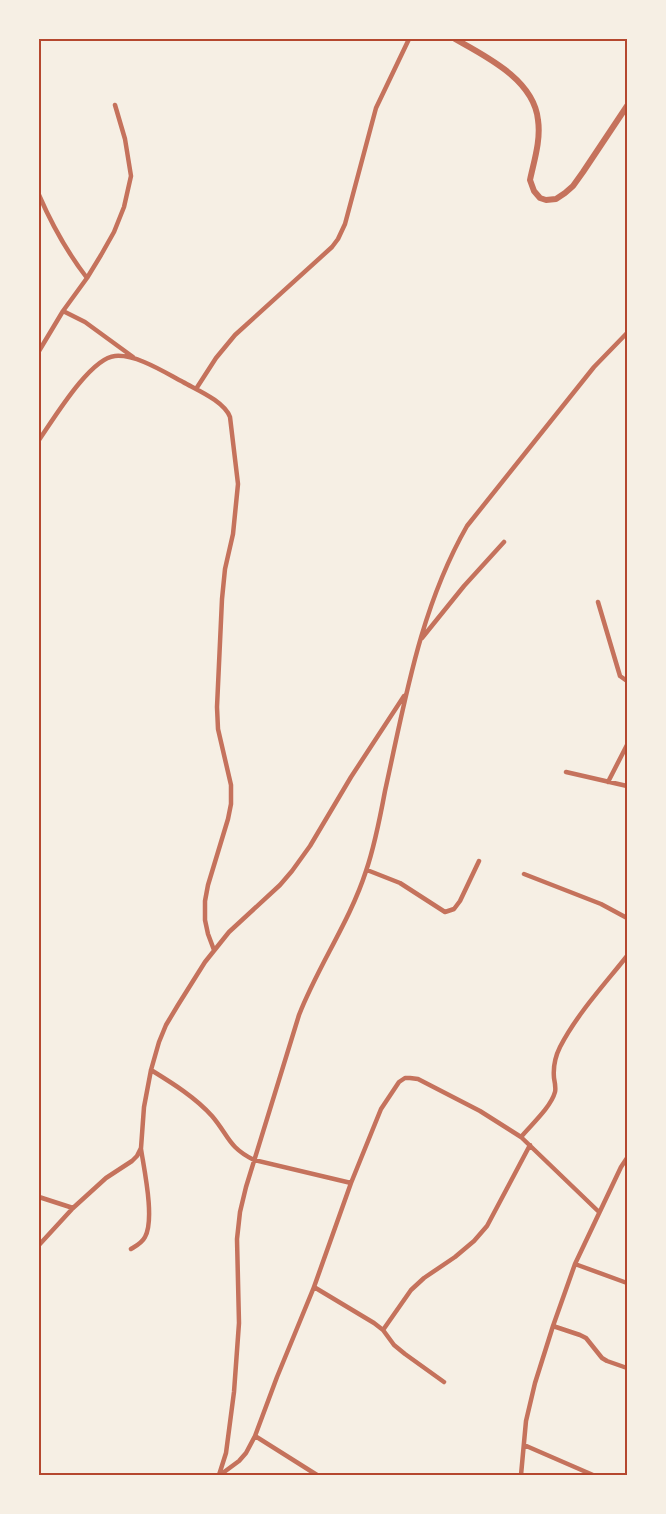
<svg xmlns="http://www.w3.org/2000/svg" width="666" height="1514" viewBox="0 0 666 1514" font-family="Quicksand,sans-serif">
<rect width="100%" height="100%" fill="#f6efe4"/>
<g fill="none" stroke-linecap="round" stroke-linejoin="round">
<!-- minor -->
<path stroke="#c5725c" stroke-width="4.5" d="M39,195C52,225 67,252 87,278
M63,311L85,322L133,357
M39,351L63,311L87,278L101,255L114,232L124,207L131,176L125,139L115,105
M196,389L216,358L235,335L332,247L338,239L345,224L376,108L409,39
M39,440C53,420 90,358 115,356C136,354 164,372 183,382C197,390 224,401 230,417L238,484L233,534L225,569L222,599L217,707L218,729L231,785V804L228,819L208,885L205,901V920L208,934L214,950
M598,602L620,676L627,681
M422,638L464,586L504,542
M566,772L627,786
M608,782L627,745
M367,870L400,883L445,912L454,909L460,901L479,861
M524,874L601,904L627,918
M151,1070C172,1083 195,1097 212,1116C229,1136 228,1147 254,1160L351,1183
M521,1137C531,1125 551,1107 555,1092C556,1088 555,1083 554,1078C553,1067 555,1057 560,1047C577,1014 604,985 627,956
M39,1197L73,1208
M39,1245L73,1208L106,1178L132,1161L137,1156L141,1148L144,1107L151,1070L159,1042L166,1025L178,1005L205,962L229,932L280,885L292,871L310,846L351,777L404,696
M131,1249C136,1246 142,1243 145,1237C155,1219 144,1169 141,1149
M575,1264L627,1283
M314,1287L374,1323L383,1330L394,1345L405,1354L444,1382
M553,1326L580,1335L586,1338L602,1358L607,1361L627,1368
M383,1330L411,1290L424,1278L455,1257L474,1241L487,1226L530,1145
M255,1436L317,1475
M524,1445L593,1475
M219,1475L226,1453L234,1392L239,1323L237,1239L240,1212L246,1187L299,1015C318,966 350,921 366,871C375,845 380,818 385,791C405,701 420,608 467,526L594,367L627,333
M220,1475L239,1461L246,1453L255,1436L277,1377L314,1287L351,1183L381,1109L399,1082L405,1078H410L418,1079L480,1111L521,1137L599,1212
M521,1475L526,1421L535,1383L553,1326L575,1264L621,1167L627,1158"/>
<!-- tertiary -->
<path stroke="#c5725c" stroke-width="6" d="M455,39C487,57 534,80 538,120C541,140 534,161 530,180L534,191L540,198L546,200L556,199L565,193L573,186L583,172L627,106"/>
</g>
<!-- border -->
<rect width="666" height="1514" fill="none" stroke="#f6efe4" stroke-width="81"/>
<rect x="40" y="40" width="586" height="1434" fill="none" stroke="#b5482f" stroke-width="2"/>
</svg>
